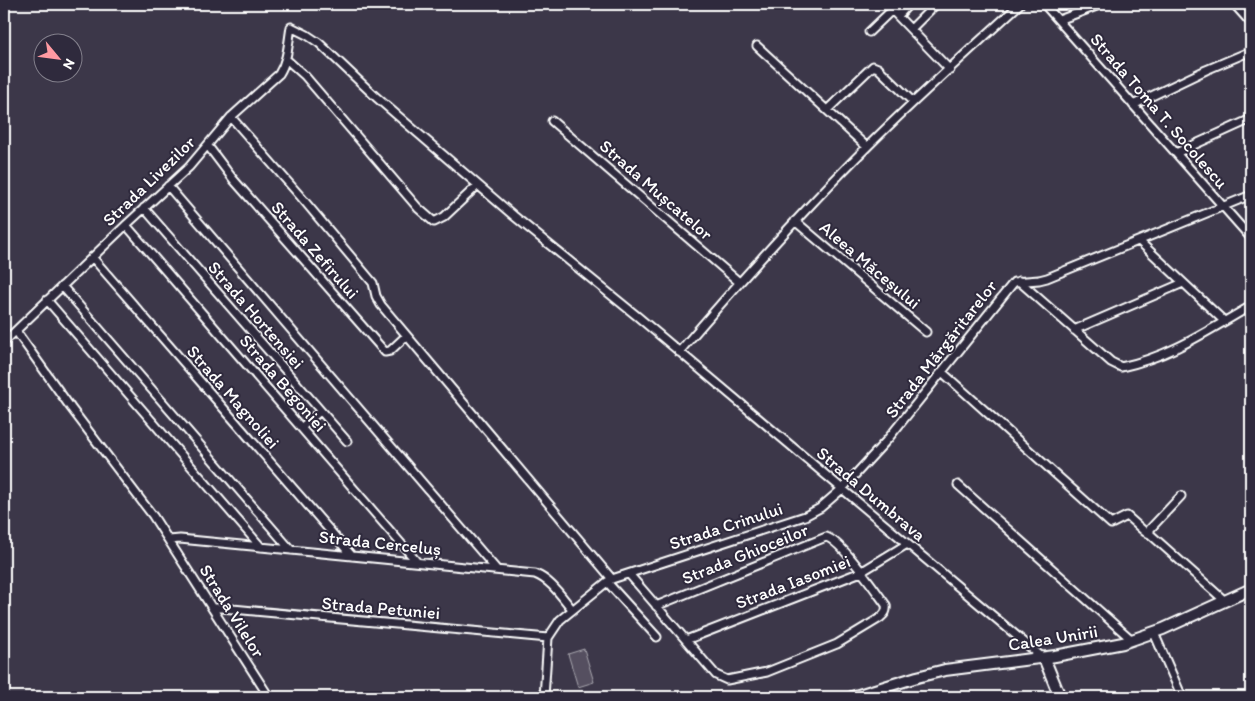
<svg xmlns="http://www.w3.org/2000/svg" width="1255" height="701" viewBox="0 0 1255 701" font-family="Itim,sans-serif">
<rect width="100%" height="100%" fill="#3c3749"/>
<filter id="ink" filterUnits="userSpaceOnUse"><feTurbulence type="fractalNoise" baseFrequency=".02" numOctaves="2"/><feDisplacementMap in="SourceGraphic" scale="10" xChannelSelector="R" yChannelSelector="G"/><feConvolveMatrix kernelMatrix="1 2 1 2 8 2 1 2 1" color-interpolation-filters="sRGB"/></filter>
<g filter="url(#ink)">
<!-- green -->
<path fill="#555060" stroke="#aaa8b0" d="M584,649L594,682L578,687L568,654Z"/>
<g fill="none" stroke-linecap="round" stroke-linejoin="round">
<!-- street casing -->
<g stroke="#fff" stroke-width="11">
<path id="street" d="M886,4L950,70
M1044,4L1251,238
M1234,4L1251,23
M898,16L909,4
M1059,20L1102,4
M911,29L936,4
M869,32L892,10
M757,46L867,147
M286,59L305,76L418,208L434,222L444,217L478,185
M1133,105L1206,70L1251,51
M827,110L873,66L878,68L913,102
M231,117L301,197L368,277L373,283L376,296L381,305L612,579
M552,121L739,282
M208,146L233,179L385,352L390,351L406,336
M1176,153L1251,119
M168,186L497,570
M144,208L347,441
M795,221L926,332
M126,225L417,562
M1139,241L1224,321
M92,257L352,556
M1019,281L1111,362L1121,367C1172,356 1207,331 1251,306
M62,286L291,550
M47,300L261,547
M1074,330L1183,283
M16,331L71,408L153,516L269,697
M4,342L126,225L189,167L231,117L279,74C288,60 288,44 291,27L307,35L319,43L376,97L514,216L637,316L1043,658
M679,352C740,281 802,211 868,146C917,97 969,51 1020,4
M942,372L1111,524L1127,516L1145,532L1150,534
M302,427L320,411
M958,485L1132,640
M1181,496L1150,529V534L1225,601
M169,540L180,539L535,574C551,580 561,596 572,609
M629,574L716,675L727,680L767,672L837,644L880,618C885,614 887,611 886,605C875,590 842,541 826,537L656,606
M607,582L657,637
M212,608H222L548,638
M1154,633L1182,697
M686,640L861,572L907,544
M544,697L548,638L560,620L607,582L612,579L805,516L820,508L842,489L887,440L1014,282L1039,280L1047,278L1251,195"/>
</g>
<!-- secondary casing -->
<g stroke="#fff" stroke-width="14">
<path id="secondary" d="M1044,658L1060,697
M852,697L917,677L945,670L1055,656L1123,643L1163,629L1251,589"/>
</g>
<!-- street -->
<use href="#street" stroke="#2f2a3d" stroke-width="7"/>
<!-- secondary -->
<use href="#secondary" stroke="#2f2a3d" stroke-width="10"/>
</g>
</g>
<g text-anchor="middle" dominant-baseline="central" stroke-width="4" stroke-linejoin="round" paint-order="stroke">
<!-- street labels -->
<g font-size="18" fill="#fff" stroke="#2f2a3d">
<text transform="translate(1159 111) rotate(49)">Strada Toma T. Socolescu</text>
<text transform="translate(149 181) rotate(-44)">Strada Livezilor</text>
<text transform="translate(656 190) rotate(41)">Strada Mușcatelor</text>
<text transform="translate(315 250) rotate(49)">Strada Zefirului</text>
<text transform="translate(870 265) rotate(40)">Aleea Măceșului</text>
<text transform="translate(256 315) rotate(49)">Strada Hortensiei</text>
<text transform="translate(941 349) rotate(-52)">Strada Mărgăritarelor</text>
<text transform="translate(283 383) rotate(49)">Strada Begoniei</text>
<text transform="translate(233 397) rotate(49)">Strada Magnoliei</text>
<text transform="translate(871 494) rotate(40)">Strada Dumbrava</text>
<text transform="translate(726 526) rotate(-18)">Strada Crinului</text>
<text transform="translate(380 543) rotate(6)">Strada Cerceluș</text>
<text transform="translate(745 554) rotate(-22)">Strada Ghioceilor</text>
<text transform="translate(793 582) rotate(-21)">Strada Iasomiei</text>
<text transform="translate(381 608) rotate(5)">Strada Petuniei</text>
<text transform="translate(232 611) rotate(58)">Strada Vilelor</text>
<text transform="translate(1053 638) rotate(-9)">Calea Unirii</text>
</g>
</g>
<!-- margin -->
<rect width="1255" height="701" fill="none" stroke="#2f2a3d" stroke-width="20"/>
<rect x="10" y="10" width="1235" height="681" fill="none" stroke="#fff" stroke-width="2" filter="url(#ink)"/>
<!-- north arrow -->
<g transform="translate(58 58) rotate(119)"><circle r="24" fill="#2f2a3d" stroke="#827f8b"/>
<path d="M0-4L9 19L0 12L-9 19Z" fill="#ff9aa2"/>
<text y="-8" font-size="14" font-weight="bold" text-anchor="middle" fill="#ffffff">N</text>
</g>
</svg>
